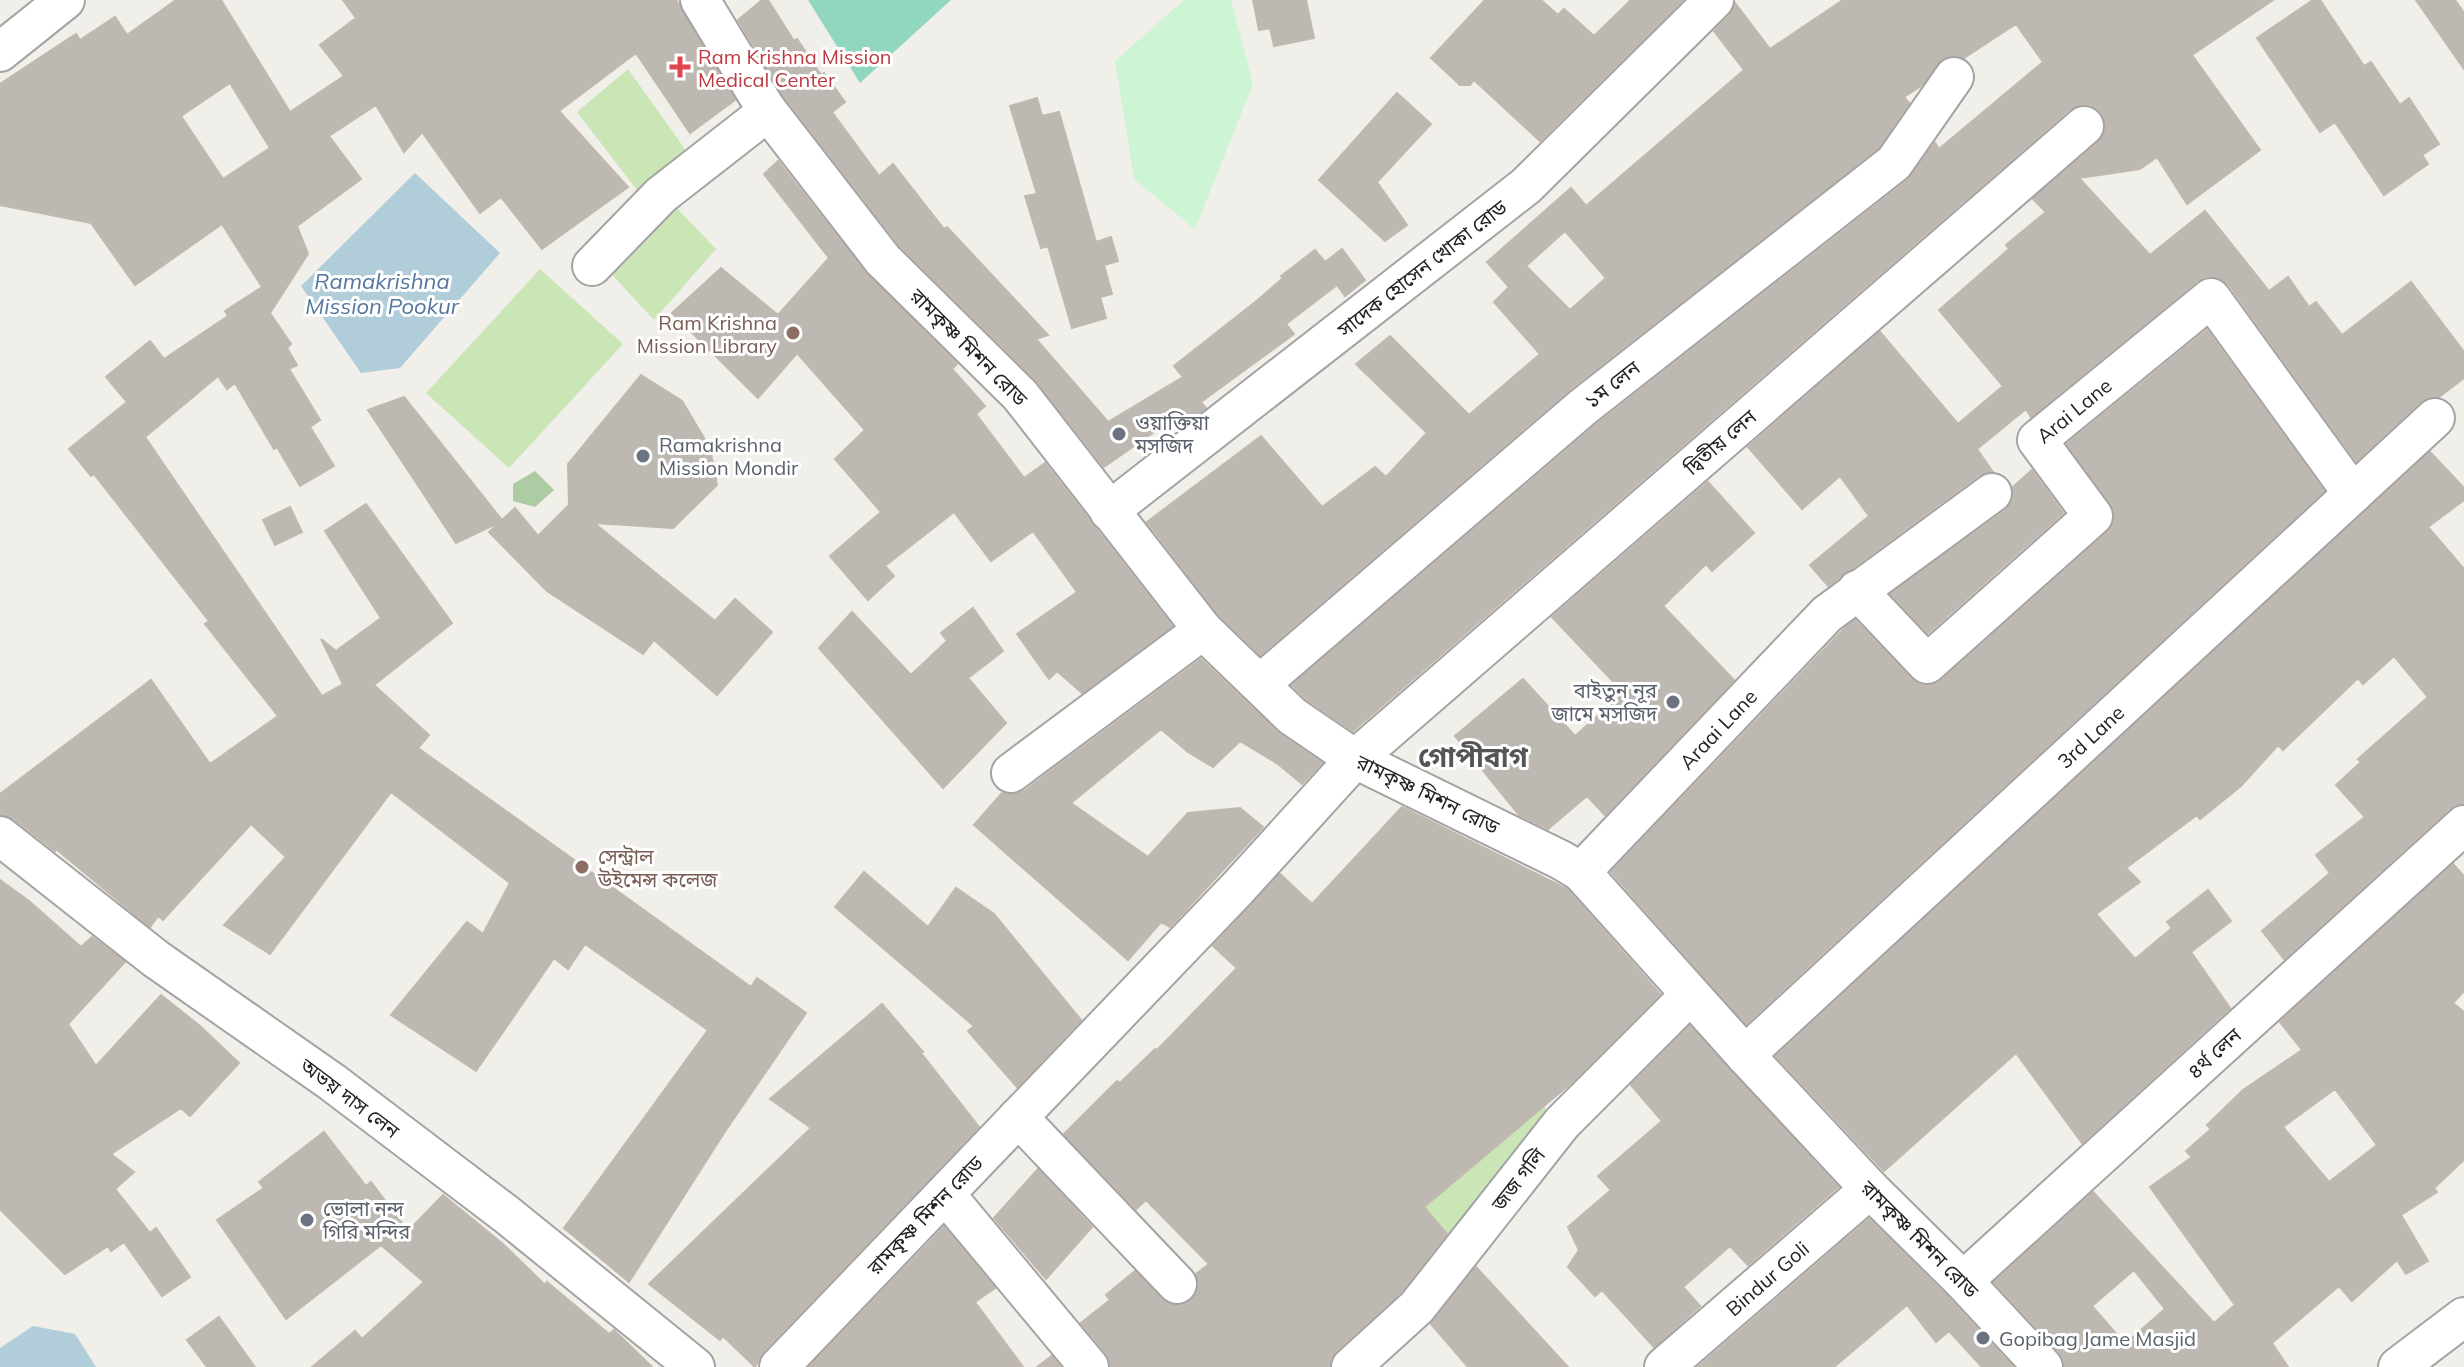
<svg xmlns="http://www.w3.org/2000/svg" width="2464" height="1367" viewBox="0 0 2464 1367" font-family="Mulish,'Noto Sans Bengali',sans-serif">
<rect width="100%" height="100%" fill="#f1efea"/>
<!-- grass -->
<path fill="#cae5b6" d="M628,69L690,156L640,194L577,112Z
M671,202L716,249L654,320L603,265Z
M540,269L623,344L509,468L426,393Z
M1543,1106L1562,1123L1461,1251L1424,1207Z"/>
<!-- forest -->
<path fill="#adcca3" d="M535,471L554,490L535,507L513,501V484Z"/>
<!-- park -->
<path fill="#cdf5d3" d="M1184,0H1231L1253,84L1195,229L1134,179L1115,61Z"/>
<!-- pitch -->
<path fill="#91d7c0" d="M808,0H951L860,83Z"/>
<!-- water -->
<path fill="#b0cdd9" d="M415,173L500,253L400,368L361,373L301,286Z
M33,1326L75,1334L96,1367H0V1348Z"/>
<!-- building -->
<path fill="#beb8b3" stroke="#c1b8ae" stroke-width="2" fill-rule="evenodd" d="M176,0H221L290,112L344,76L320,45L356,18L343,0H676L735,100L690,133L636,53L559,111L628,187L542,249L501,197L480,213L422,132L404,152L376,105L329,136L361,179L297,226L308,254L270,313L291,344L287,348L297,365L289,369L320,420L310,427L334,466L300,486L277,447L274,449L235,383L227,389L218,376L145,437L322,696L343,684L321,639L336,651L381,618L325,531L366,504L452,623L374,685L429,735L418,748L751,987L757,978L806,1013L724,1133L629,1282L564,1228L708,1030L585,944L568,969L554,958L476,1071L391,1015L467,922L483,934L510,883L391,792L270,954L224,925L286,857L251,824L163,920L158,916L150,927L56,849L55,851L14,819L0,814V794L151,680L210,764L278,716L205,624L209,621L94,474L91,476L69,449L127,402L106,377L150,341L164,359L228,316L225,311L262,287L222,224L135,285L91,223L0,205V84L76,34L80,40L115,17L127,35ZM230,83L270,148L223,179L181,116Z
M762,0H768L794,41L797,39L821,75L824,73L845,102L832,112L879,176L893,164L944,229L947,227L1048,335L1036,339L1108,422L1183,377L1174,366L1259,299L1283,278L1281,276L1315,250L1325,262L1342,249L1365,280L1345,296L1337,285L1286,324L1294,334L1201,402L1206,408L1186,423L1180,414L1104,467L1035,379L899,245L784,97L738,20Z
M1253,0H1306L1314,38L1274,46L1270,28L1259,30Z
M1485,0H1541L1558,15L1564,9L1594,36L1631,0H1683L1540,141L1474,80L1470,85H1460L1431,58Z
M1843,0H2273L2192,55L2260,150L2187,204L2157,157L2140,169L2079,178L2150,255L2205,211L2269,291L2288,277L2309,307L2316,302L2342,335L2411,282L2464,352V378L2439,397H2429L2420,402L2356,461L2229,285L2219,278L2207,276L2197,281L2031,417L2026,409L1977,449L1993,472L1979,475L1828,586L1810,565L1869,516L1840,476L1802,509L1748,447L1880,332L1958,424L2003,386L1939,310L2009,249L2006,245L2046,212L2033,199L2099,142L2105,132V121L2101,112L2090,105H2079L2070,109L1353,731L1306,699L1292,685L1597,424L1908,180L1935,143L1939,149L2043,62L2016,24L1964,58L1955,55L1944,58L1921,86L1904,97L1909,103L1878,148L1569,390L1260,655L1219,615L1147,522L1261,436L1322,507L1375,467L1386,477L1427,433L1356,364L1390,336L1469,415L1540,354L1494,302L1509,287L1487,262L1571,188L1586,206L1744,70L1714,31L1730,15L1735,3L1770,49ZM1565,231L1606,278L1570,310L1526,266Z
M2313,0H2320L2364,66L2371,62L2400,105L2409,98L2439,144L2422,155L2428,164L2384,195L2335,122L2320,132L2257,38Z
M2416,0H2455L2464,13V69Z
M1397,93L1431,124L1377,182L1407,225L1385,241L1319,180Z
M1037,98L1042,116L1059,112L1096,242L1111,237L1118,261L1104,265L1112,294L1100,297L1106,318L1072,328L1048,246L1041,248L1025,196L1037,194L1010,106Z
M778,161L866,273L957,364L952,369L985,406L976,414L1024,478L1045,463L1172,626L1082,693L1057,671L1049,679L1017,634L1077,592L1033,531L991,561L954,512L885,566L894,576L868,600L830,556L881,512L835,459L865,430L797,353L758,398L672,313L721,268L778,315L829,258L764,174Z
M2207,330L2324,491L1746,1024L1611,872L1842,631L1855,620L1911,679L1921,685H1932L1942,680L2108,532L2114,523L2115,514L2111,504L2067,444Z
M641,375L682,401L710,448L717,485L673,528L594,523L715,621L735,599L772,632L717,695L654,640L643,654L547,591L489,532L500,522L456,543L368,410L404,397L502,520L515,508L538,536L569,505L568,464Z
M2430,452L2464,488V500L2428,527L2464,569V804L2449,809L2284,959L2262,931L2330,873L2316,855L2365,817L2336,785L2361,762L2358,759L2428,697L2394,656L2363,684L2358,678L2283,750L2278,745L2241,786L2200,819L2197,815L2126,868L2140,882L2096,914L2135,959L2172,928L2167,922L2208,890L2231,921L2191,952L2230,1008L2082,1143L2016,1053L1884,1171L1776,1056Z
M2032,470L2063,513L1928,633L1891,594L2005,511L2012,501L2013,487Z
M1708,482L1754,533L1712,571L1706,564L1663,606L1734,680L1605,815L1587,796L1548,829L1519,815L1455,736L1523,679L1575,736L1624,693L1552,617Z
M290,507L302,532L275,545L263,520Z
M973,608L1003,651L968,678L1006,723L943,788L819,648L852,612L911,675L947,641L941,633Z
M1201,659L1277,732L1322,763L1302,784L1278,764L1240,741L1213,767L1188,752L1161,729L1071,803L1148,857L1188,813L1240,808L1263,827L1170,927L1161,922L1128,960L974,825L1002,793L1013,795L1024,791Z
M1402,807L1567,889L1660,994L1570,1084L1424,1207L1447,1234L1401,1292L1336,1351L1330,1360V1367H1110L1106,1353L1081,1323L1110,1300L1106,1295L1135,1271L1162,1300L1172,1305H1183L1193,1299L1198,1289L1196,1274L1209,1264L1146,1200L1136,1209L1064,1134L1117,1081L1120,1083L1155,1049L1157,1050L1237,968L1213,946L1280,874L1312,904Z
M2453,864L2464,876V991L2453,1003L2464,1012V1160L2434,1188L2437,1192L2401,1215L2428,1261L2406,1274L2397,1260L2352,1301L2339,1286L2272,1343L2288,1367H2064L2059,1352L1994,1282L2093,1192L2214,1323L2235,1305L2150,1187L2192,1157L2186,1151L2211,1129L2207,1125L2243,1090L2302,1050L2280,1022ZM2335,1089L2377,1145L2329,1182L2283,1127ZM2134,1270L2165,1309L2125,1344L2092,1306Z
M864,872L928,927L956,888L994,914L1081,1020L1017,1087L968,1031L974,1026L835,907Z
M0,880L29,901L81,947L92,937L125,962L68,1024L96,1066L161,995L200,1026L239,1063L190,1116L181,1108L111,1154L134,1172L115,1189L150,1233L156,1228L190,1277L162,1296L124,1242L111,1251L108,1246L65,1274L0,1209Z
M882,1004L923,1052L921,1053L979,1127L763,1352L755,1367L723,1336L720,1340L649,1284L811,1128L770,1099Z
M1690,1026L1838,1187L1748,1265L1730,1246L1683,1287L1700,1306L1654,1347L1602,1290L1595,1296L1568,1267L1579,1250L1568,1227L1611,1190L1598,1176L1662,1121L1631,1085Z
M324,1132L366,1186L371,1182L408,1231L443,1195L503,1244L545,1285L547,1282L609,1334L614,1330L652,1367H312L355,1331L362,1339L424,1282L381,1245L286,1319L217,1220L264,1188L259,1182Z
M1038,1169L1092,1227L1046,1279L994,1218Z
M1869,1219L1947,1296L2013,1367H1982L1949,1331L1936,1342L1907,1305L1834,1367H1698Z
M944,1227L995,1288L975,1302L1023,1367H809Z
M1476,1267L1568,1367H1468L1431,1324Z
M219,1317L255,1367H207L187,1340Z
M1052,1356L1060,1367H1037Z"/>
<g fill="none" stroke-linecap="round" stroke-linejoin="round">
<!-- minor casing -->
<g stroke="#a3a3a3" stroke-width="42">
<g id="minor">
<path d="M700,0L766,109L883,260L1020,395L1203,630L1292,716L1355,759L1561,860L1581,872L1745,1055L1870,1189L1963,1281L2043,1367"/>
<path d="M0,52L65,0"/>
<path d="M592,266L661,195L757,120L766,109"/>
<path d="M1109,511L1526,186L1714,0"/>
<path id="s1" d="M1857,590L1927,664L2093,516L2037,440L2211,298L2353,494"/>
<path d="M1260,684L1583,407L1894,163L1954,77"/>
<path d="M1011,773L1203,630"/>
<path d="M0,836L156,959L332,1082L506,1214L695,1367"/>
<path id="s2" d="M1581,872L1827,614L1992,493"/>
<path id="s3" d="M1745,1055L2435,418"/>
<path d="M1018,1117L1177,1284"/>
<path d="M945,1194L1089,1367"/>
<path d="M1963,1281L2464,825"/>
<path d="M779,1367L1237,889L1355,759L2084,126"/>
<path d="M1351,1367L1417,1307L1562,1123L1690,995"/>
<path id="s4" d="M1664,1367L1870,1189"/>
<path d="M2398,1367L2464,1317"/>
</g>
</g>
<!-- minor -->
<use href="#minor" stroke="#fff" stroke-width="38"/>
</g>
<!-- markers -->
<path fill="#e0444e" stroke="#fff" stroke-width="3" d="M676 55h8v8h8v8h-8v8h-8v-8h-8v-8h8z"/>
<g fill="#8d6e63" stroke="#fff" stroke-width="3">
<circle cx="793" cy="333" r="8"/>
<circle cx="582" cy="867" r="8"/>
</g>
<g fill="#6b7280" stroke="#fff" stroke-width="3">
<circle cx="1119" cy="434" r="8"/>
<circle cx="643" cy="456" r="8"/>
<circle cx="1673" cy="702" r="8"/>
<circle cx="307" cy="1220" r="8"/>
<circle cx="1983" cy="1338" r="8"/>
</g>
<g text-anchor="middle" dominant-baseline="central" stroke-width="6" stroke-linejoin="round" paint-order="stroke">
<!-- health labels -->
<g font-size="20" fill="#be3a42" stroke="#fff" text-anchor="start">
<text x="698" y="56">Ram Krishna Mission<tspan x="698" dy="23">Medical Center</tspan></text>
</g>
<!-- street labels -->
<g font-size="20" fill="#222" stroke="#fff">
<text transform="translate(1422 268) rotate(-38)">সাদেক হোসেন খোকা রোড</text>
<text transform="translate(969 347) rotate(45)">রামকৃষ্ণ মিশন রোড</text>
<text transform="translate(1612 384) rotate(-38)">১ম লেন</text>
<text stroke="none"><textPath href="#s1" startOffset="466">Arai Lane</textPath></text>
<text transform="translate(1720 442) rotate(-41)">দ্বিতীয় লেন</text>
<text stroke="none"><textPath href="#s2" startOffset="198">Araai Lane</textPath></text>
<text stroke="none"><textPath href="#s3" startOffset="470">3rd Lane</textPath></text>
<text transform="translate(1428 794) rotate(26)">রামকৃষ্ণ মিশন রোড</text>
<text transform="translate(2214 1053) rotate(-42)">৪র্থ লেন</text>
<text transform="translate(350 1098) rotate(37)">অভয় দাস লেন</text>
<text transform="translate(1518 1179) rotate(-52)">জজ গলি</text>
<text transform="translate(925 1215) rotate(-46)">রামকৃষ্ণ মিশন রোড</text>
<text transform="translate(1920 1239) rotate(45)">রামকৃষ্ণ মিশন রোড</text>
<text stroke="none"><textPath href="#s4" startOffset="136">Bindur Goli</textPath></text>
</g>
<!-- education labels -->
<g font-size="20" fill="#785e54" stroke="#fff" text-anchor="end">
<text x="777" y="322">Ram Krishna<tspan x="777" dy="23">Mission Library</tspan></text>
<text x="598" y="856" text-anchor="start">সেন্ট্রাল<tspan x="598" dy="23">উইমেন্স কলেজ</tspan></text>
</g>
<!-- worship labels -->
<g font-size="20" fill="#5b616d" stroke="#fff" text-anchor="start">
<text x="1135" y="422">ওয়াক্তিয়া<tspan x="1135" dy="23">মসজিদ</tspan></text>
<text x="659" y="444">Ramakrishna<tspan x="659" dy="23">Mission Mondir</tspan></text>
<text x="1657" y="690" text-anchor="end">বাইতুন নূর<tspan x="1657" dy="23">জামে মসজিদ</tspan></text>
<text x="323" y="1208">ভোলা নন্দ<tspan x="323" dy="23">গিরি মন্দির</tspan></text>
<text x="1999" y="1338">Gopibag Jame Masjid</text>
</g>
<!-- water labels -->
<g font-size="22" font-style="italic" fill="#5476a0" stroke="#fff">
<text x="382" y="281">Ramakrishna<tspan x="382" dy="25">Mission Pookur</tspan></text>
</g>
<!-- district labels -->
<g font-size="28" font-weight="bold" fill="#555" stroke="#fff">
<text x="1473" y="756">গোপীবাগ</text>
</g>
</g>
</svg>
